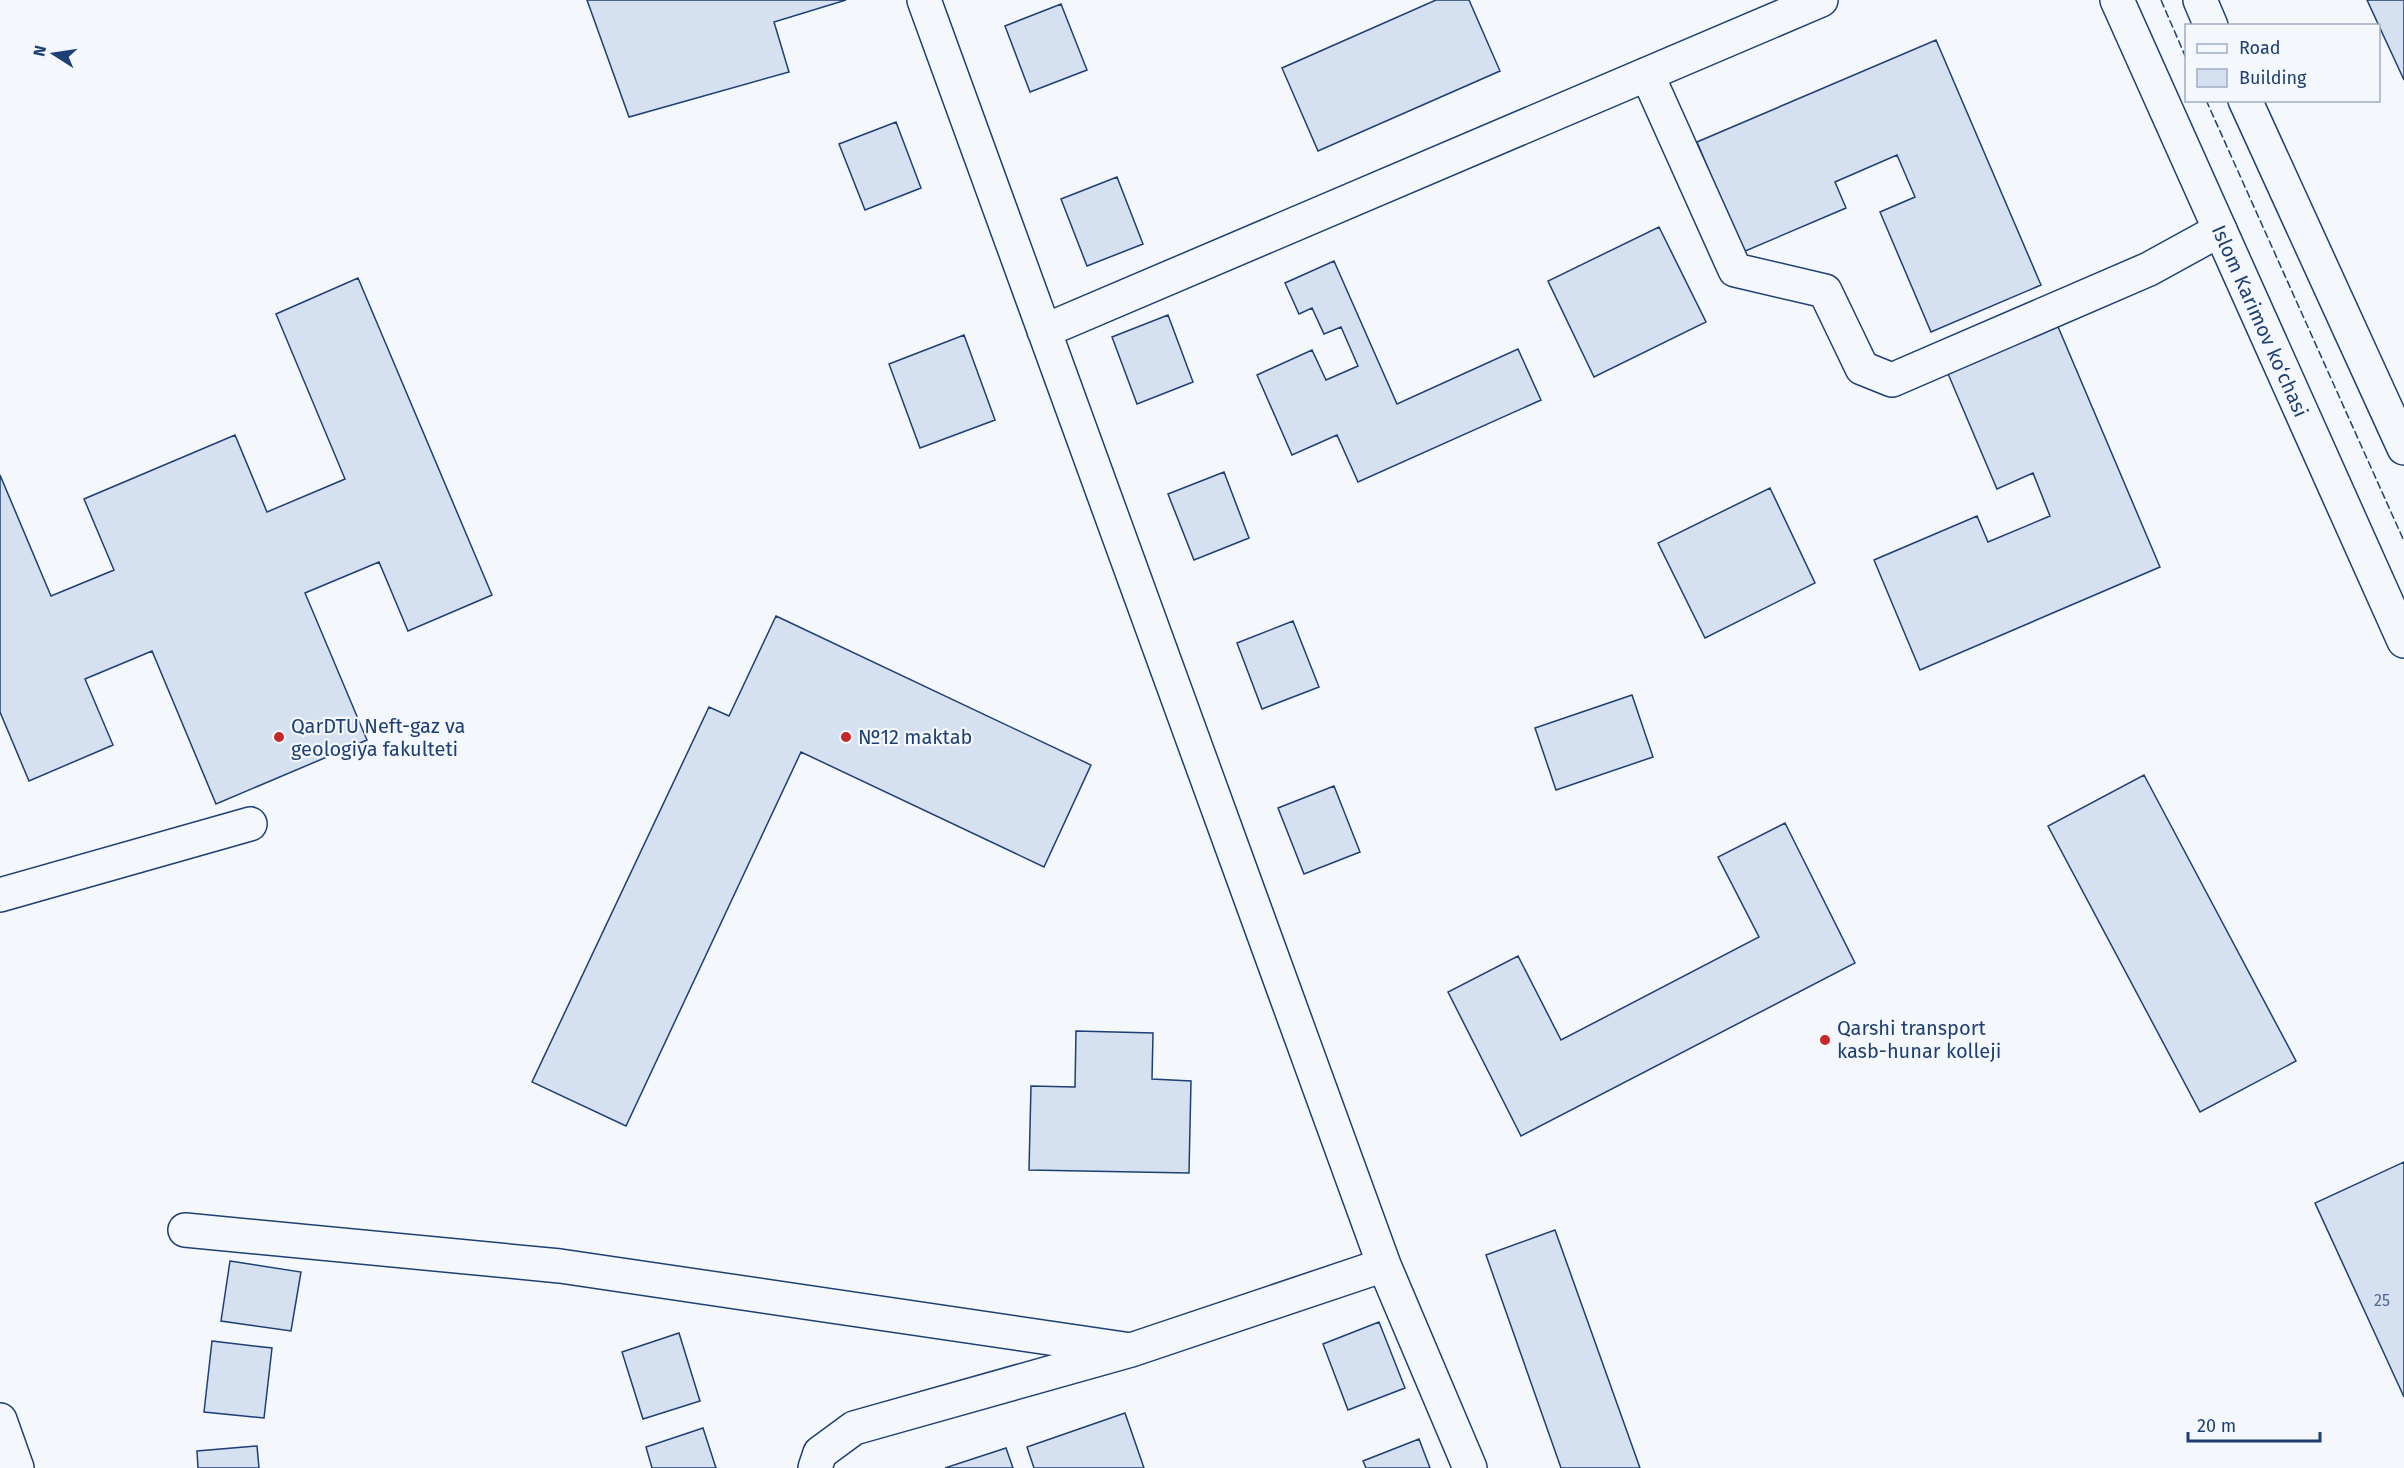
<svg xmlns="http://www.w3.org/2000/svg" width="2404" height="1468" viewBox="0 0 2404 1468" font-family="'Fira Sans',sans-serif">
<rect width="100%" height="100%" fill="#f4f7fb"/>
<!-- building -->
<path fill="#d5e0f0" stroke="#1d3f73" stroke-width="1.5" d="M587,0H846L774,22L789,72L629,117Z
M1436,0H1469L1500,71L1318,151L1282,68Z
M2367,0H2404V80Z
M1061,4L1087,70L1030,92L1005,26Z
M1936,40L2041,285L1931,332L1880,212L1915,197L1897,155L1835,182L1846,208L1743,252L1697,142Z
M896,122L921,188L865,210L839,144Z
M1117,177L1143,244L1087,266L1061,199Z
M1659,227L1706,322L1594,377L1548,281Z
M1334,261L1397,404L1518,349L1541,400L1358,482L1337,435L1292,455L1257,375L1312,350L1326,380L1358,366L1341,327L1324,334L1312,308L1299,314L1285,283Z
M358,278L492,595L408,631L379,562L305,593L367,740L216,804L152,651L85,679L113,745L29,781L0,712V475L51,596L114,570L84,499L235,435L267,512L345,479L276,314Z
M1168,315L1193,382L1137,404L1112,337Z
M2056,322L2160,567L1920,670L1874,560L1977,516L1988,542L2050,516L2033,473L1997,489L1946,369Z
M964,335L995,420L920,448L889,364Z
M1224,472L1249,538L1194,560L1168,494Z
M1770,488L1815,583L1705,638L1658,543Z
M776,616L1091,765L1044,867L801,752L626,1126L532,1082L709,707L729,716Z
M1293,621L1319,687L1262,709L1237,643Z
M1632,695L1653,757L1556,790L1535,728Z
M2144,775L2296,1061L2200,1112L2048,826Z
M1334,786L1360,852L1304,874L1278,808Z
M1785,823L1855,963L1521,1136L1448,992L1518,956L1561,1040L1759,937L1718,857Z
M1076,1031L1153,1033L1152,1079L1191,1081L1189,1173L1029,1170L1031,1086L1075,1087Z
M2404,1162V1397L2315,1203Z
M1555,1230L1640,1468H1561L1486,1255Z
M230,1261L301,1272L291,1331L221,1321Z
M1379,1322L1405,1388L1348,1410L1323,1344Z
M679,1333L700,1401L643,1419L622,1352Z
M212,1341L272,1348L264,1418L204,1412Z
M1125,1413L1144,1468H1034L1027,1447Z
M703,1428L716,1468H652L646,1447Z
M1419,1439L1430,1468H1366L1363,1461Z
M257,1446L259,1468H198L197,1451Z
M1006,1448L1013,1468H945Z"/>
<g fill="none" stroke-linecap="round" stroke-linejoin="round">
<!-- minor casing -->
<g stroke="#1d3f73" stroke-width="36">
<path id="minor" d="M924,0L1384,1265L1470,1468
M1647,74L1735,270L1825,291L1862,368L1892,380L2149,269L2220,230
M1044,331L1821,0
M0,895L250,824
M185,1230L560,1266L1131,1350
M0,1420L17,1468
M815,1468L820,1453L854,1428L1131,1350L1384,1265"/>
</g>
<!-- major casing -->
<g stroke="#1d3f73" stroke-width="36">
<path id="major" d="M2117,0L2404,641
M2200,0L2211,26
M2245,100L2404,448"/>
</g>
<!-- minor -->
<use href="#minor" stroke="#f4f7fb" stroke-width="33"/>
<!-- major -->
<use href="#major" stroke="#f4f7fb" stroke-width="33"/>
<!-- fence -->
<path stroke="#1d3f73" stroke-width="1.5" stroke-dasharray="8 3" stroke-linecap="butt" d="M2161,0L2186,58
M2206,100L2404,541"/>
</g>
<!-- markers -->
<g fill="#c62828" stroke="#f4f7fb" stroke-width="2">
<circle cx="279" cy="737" r="6"/>
<circle cx="846" cy="737" r="6"/>
<circle cx="1825" cy="1040" r="6"/>
</g>
<g text-anchor="middle" dominant-baseline="central" stroke-width="4.5" stroke-linejoin="round" paint-order="stroke">
<!-- number labels -->
<g font-size="16" fill="#4b6792">
<text x="2382" y="1300">25</text>
</g>
<!-- street labels -->
<g font-size="20" fill="#1d3f73" stroke="#f4f7fb">
<text transform="translate(2260 321) rotate(66)">Islom Karimov ko‘chasi</text>
</g>
<!-- poi labels -->
<g font-size="20" fill="#1d3f73" stroke="#f4f7fb" text-anchor="start">
<text x="291" y="726">QarDTU Neft-gaz va<tspan x="291" dy="23">geologiya fakulteti</tspan></text>
<text x="858" y="737">№12 maktab</text>
<text x="1837" y="1028">Qarshi transport<tspan x="1837" dy="23">kasb-hunar kolleji</tspan></text>
</g>
</g>
<!-- legend -->
<rect x="2185" y="24" width="195" height="78" fill="#f4f7fb" stroke="#9eadc5" stroke-width="1.5"/>
<rect x="2197" y="44" width="30" height="9" fill="#f4f7fb" stroke="#9eadc5" stroke-width="1.5"/>
<text x="2239" y="54" font-size="18" fill="#1d3f73">Road</text>
<rect x="2197" y="69" width="30" height="18" fill="#d5e0f0" stroke="#9eadc5" stroke-width="1.5"/>
<text x="2239" y="84" font-size="18" fill="#1d3f73">Building</text>
<!-- north arrow -->
<g transform="translate(54 54) rotate(282)" stroke="#f4f7fb" stroke-width="4.5" paint-order="stroke">
<path d="M0-4.5L10 22L0 15L-10 22Z" fill="#1d3f73"/>
<text y="-9" font-size="16" font-weight="bold" text-anchor="middle" fill="#1d3f73">N</text>
</g>
<!-- scale -->
<path d="M2188 1432v9h132v-9" fill="none" stroke="#1d3f73" stroke-width="3"/>
<text x="2197" y="1432" font-size="18" fill="#1d3f73" stroke="#f4f7fb" stroke-width="4.5" paint-order="stroke">20 m</text>
</svg>
